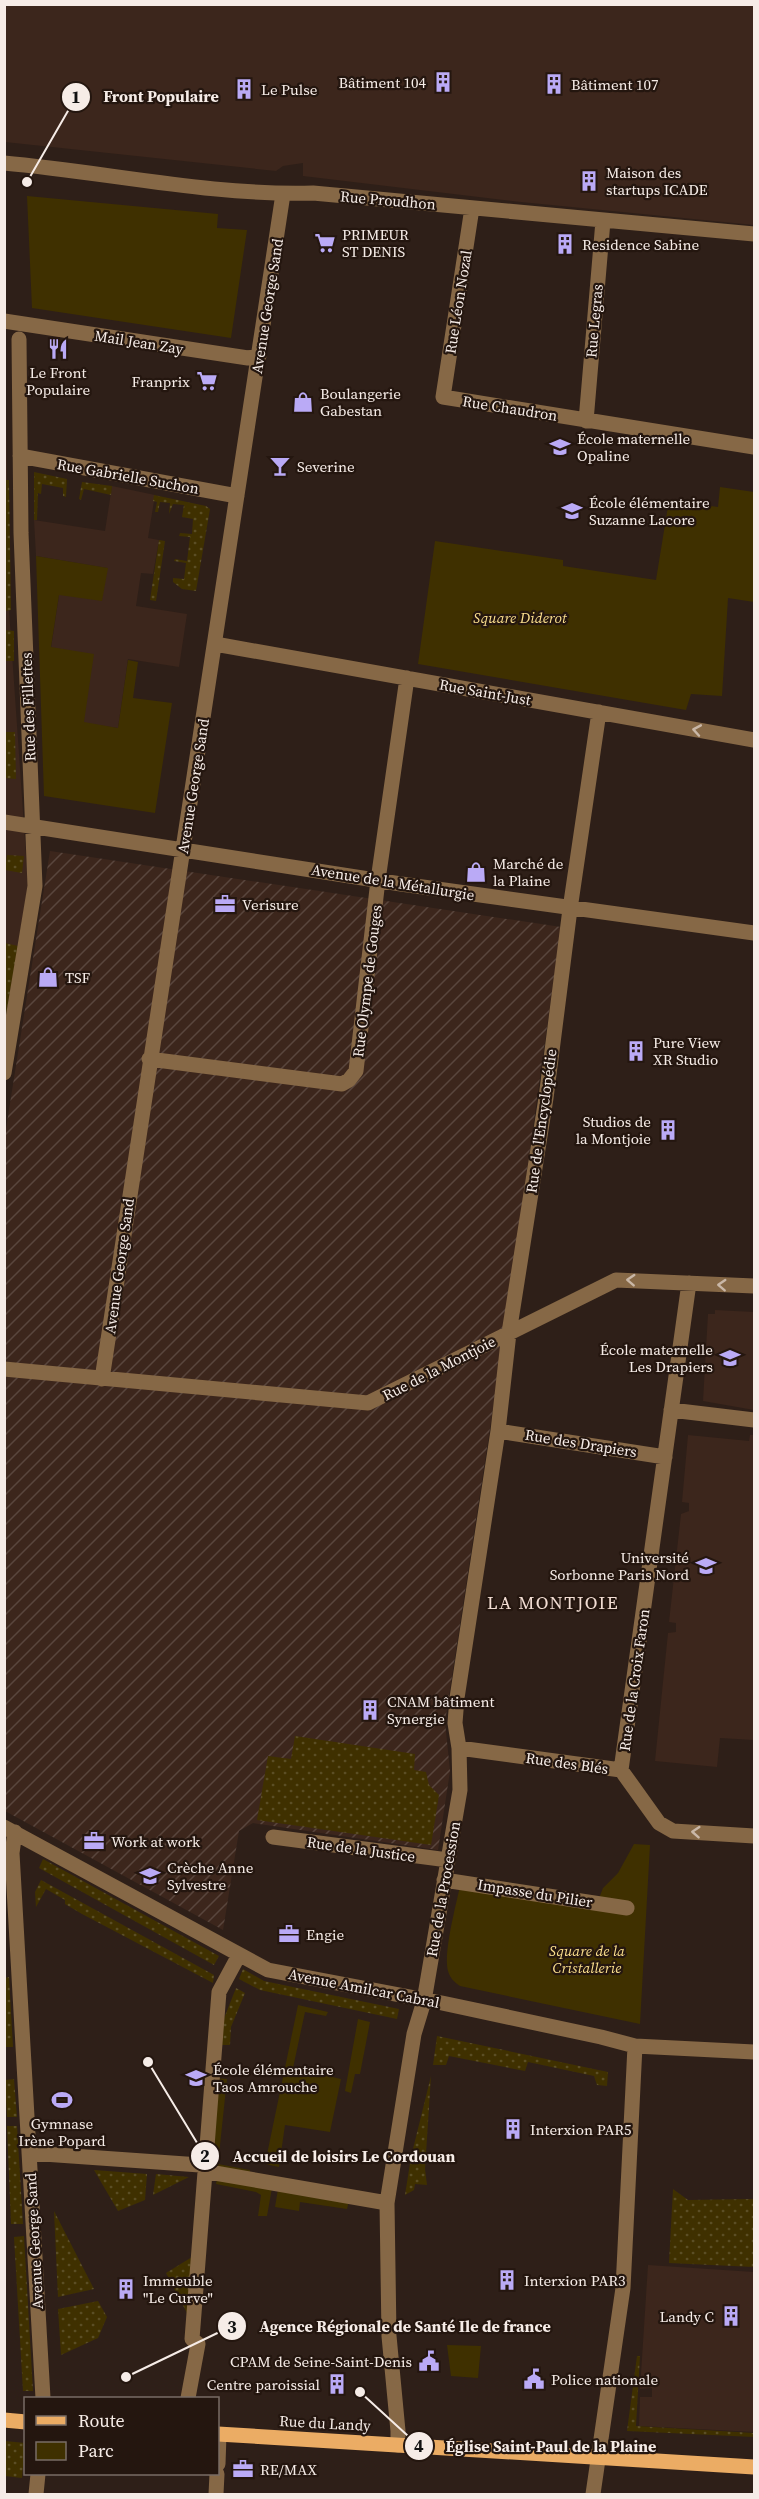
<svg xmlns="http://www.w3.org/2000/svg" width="759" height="2499" viewBox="0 0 759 2499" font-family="'Source Serif 4',serif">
<defs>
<pattern id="industrial-furrows" width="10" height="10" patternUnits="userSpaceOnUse" patternTransform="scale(1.5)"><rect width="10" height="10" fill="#3c261c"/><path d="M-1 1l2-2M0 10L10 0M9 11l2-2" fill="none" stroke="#59463d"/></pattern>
<pattern id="grass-dots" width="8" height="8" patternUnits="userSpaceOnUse" patternTransform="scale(1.5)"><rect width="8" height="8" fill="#3f3000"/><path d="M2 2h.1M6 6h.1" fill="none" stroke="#5b4e25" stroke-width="1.8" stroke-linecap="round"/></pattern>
</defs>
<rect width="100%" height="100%" fill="#2e1f18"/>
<!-- built -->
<path fill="#3c261c" d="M5,4L754,5V225L521,202L303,176V163L283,166L276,171L5,142Z
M5,336L9,610L28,884L5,1021Z
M112,486L155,495L148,538L159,540L153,574L141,573L136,606L187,614L179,667L128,659L118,728L84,723L51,648L59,595L107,568L36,556L34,520L105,531Z
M715,1310L754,1312V1410L703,1401L708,1314H715Z
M688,1435L749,1441L750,1435H754V1740L720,1738L717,1767L655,1761L668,1633L676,1632V1623L669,1622L681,1514L689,1511V1503L682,1502Z
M648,2265L754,2272V2432L639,2426L640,2397H652V2388L640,2389Z"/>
<!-- industrial -->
<path fill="url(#industrial-furrows)" d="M50,851L561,927L500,1363L445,1722L450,1771L438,1850L253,1823L239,1831L223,1930L5,1811V1135Z"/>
<!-- grass -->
<path fill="url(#grass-dots)" d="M34,472L67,479L66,497L63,496V488L42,484L41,494L38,493L37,520H34Z
M4,480H9L11,610L5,611Z
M82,482L112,486L111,495L84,489L81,500L79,499Z
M154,495L206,506L210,509L196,591L182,589L173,582V578L184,579L186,563L174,561L175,559L187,561L190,537L179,536L180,533L192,534L193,519L182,517L184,505L173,504L169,514L170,503L160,502L158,512H155L157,502L153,501Z
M159,540L165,541L156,601L150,600Z
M5,630L14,631V661H5Z
M4,732H15L16,779L5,778Z
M7,855L24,856L22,873L5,870Z
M5,943L18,946L5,1021Z
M295,1736L415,1754L414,1770L426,1772L429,1785L439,1795L431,1845L257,1820L268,1756L291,1759Z
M43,1859L219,1956L214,1965L39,1868Z
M41,1880L214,1975L213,1983L82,1914L65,1904V1900L46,1889L36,1907L35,1892Z
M243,1969L264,1981L399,2009L397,2019L260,1990L239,1979Z
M9,1977L13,2047H5V1978Z
M236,1988L245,1993L231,2027L230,2045H219L221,2026Z
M437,2036L608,2072L607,2086L597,2085L594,2076L528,2062L525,2071L449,2056L446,2065H433Z
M431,2076L425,2169L427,2185L415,2184L414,2190L405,2195L411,2157Z
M14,2079L17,2117H7L5,2080Z
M7,2126H17L23,2224H11Z
M94,2170L147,2174L145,2200L118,2211Z
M156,2174L189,2177L153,2195Z
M673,2189L688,2200L754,2199V2267L669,2263Z
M54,2211L94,2289L58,2297Z
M24,2236L33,2391H23L14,2237Z
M192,2257L188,2315L166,2273Z
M98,2301L107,2317L98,2338L61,2355L58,2309Z
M637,2356H640L636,2426L754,2433V2437L627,2431Z
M5,2441L25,2443L22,2478L5,2476Z"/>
<!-- green -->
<path fill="#3f3000" d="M27,196L218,214L217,228L247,230L231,338L32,308Z
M720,487L754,492V602L728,598L722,696L691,694L686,710L418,664L435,541L563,560V566L656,580L669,500L718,507Z
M36,556L108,568L102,601L59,595L51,647L94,654L84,722L118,728L128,660L138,662L133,698L172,703L155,813L44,796Z
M634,1844L650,1845L640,2024L460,1986C454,1982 450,1978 448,1971C443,1954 456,1905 460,1886L596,1906L603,1888L618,1873Z
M298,2005L328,2012L326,2016L305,2012L293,2068L341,2079L330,2132L285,2125L279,2167L265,2164Z
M358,2019L370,2022L360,2074H355L351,2093L345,2091Z
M216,2078L227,2079L218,2164L250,2170L249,2177L217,2171L218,2165L209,2164Z
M217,2178L272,2188L267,2216H258L261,2195L256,2192L216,2184Z
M278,2189L349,2201L347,2209L300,2202L299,2211L275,2207Z
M447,2345L481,2346L478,2378L451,2376Z"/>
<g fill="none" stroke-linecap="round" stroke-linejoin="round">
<!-- minor -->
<path stroke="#866846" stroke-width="15" d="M4,163C106,172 212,196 313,193L754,234
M472,208L443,397L754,447
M4,321L248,358L259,356
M586,421L603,221
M20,456L237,496
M215,644L754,740
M4,822L401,884L754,933
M149,1059L342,1084L349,1080L356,1071L378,880L407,678
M4,1073L35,886L21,533L19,339
M4,1369L368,1403L616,1280L754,1286
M102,1379L283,194
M671,1410L754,1420
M498,1431L665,1457
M459,1748L621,1770L659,1823L673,1831L754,1836
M621,1770L689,1283
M4,1827L268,1970L442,2003L601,2037L635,2046L754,2052
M15,1832L12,1853L43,2398
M273,1837L448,1860
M444,1880L627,1908
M29,2153L200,2165L209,2172L387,2203
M188,2398L198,2344L192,2339L219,1992L239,1955
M398,2445V2431L389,2336L387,2203L414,2034L424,2001L460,1790L459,1748L455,1723L457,1698L498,1431L509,1333L546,1098L570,909L599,712
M218,2464L219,2435
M36,2494L38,2474
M216,2494L217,2474
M593,2494L623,2288L635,2046"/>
<!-- major -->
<path stroke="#ebac64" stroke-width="15" d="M4,2420L26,2422
M218,2434L754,2467"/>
</g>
<!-- one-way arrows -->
<defs><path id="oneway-chevron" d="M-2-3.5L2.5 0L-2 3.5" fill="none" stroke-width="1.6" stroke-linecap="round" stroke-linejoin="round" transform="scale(1.5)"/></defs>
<g stroke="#c9b7a7">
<use href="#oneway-chevron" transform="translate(697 730) rotate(-170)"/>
<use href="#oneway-chevron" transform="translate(631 1280) rotate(-177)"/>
<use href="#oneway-chevron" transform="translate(722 1285) rotate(-177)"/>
<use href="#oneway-chevron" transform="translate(696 1832) rotate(-176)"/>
</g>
<!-- icons -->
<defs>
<g id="building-bare" transform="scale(1.62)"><path d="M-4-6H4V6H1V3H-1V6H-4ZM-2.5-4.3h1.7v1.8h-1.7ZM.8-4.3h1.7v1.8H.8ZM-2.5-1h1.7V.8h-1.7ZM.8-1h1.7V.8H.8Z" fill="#baaaf6" stroke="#24160f" stroke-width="2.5" paint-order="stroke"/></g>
<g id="supermarket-bare" transform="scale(1.62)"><path d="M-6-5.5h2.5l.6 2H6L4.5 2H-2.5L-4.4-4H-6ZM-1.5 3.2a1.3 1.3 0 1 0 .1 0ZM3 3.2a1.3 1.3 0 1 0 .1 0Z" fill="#baaaf6" stroke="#24160f" stroke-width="2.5" paint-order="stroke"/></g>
<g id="restaurant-bare" transform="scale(1.62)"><path d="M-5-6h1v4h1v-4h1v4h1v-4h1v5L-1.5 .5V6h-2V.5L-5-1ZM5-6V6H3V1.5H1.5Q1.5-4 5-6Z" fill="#baaaf6" stroke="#24160f" stroke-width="2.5" paint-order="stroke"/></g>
<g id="shop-bare" transform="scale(1.62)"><path d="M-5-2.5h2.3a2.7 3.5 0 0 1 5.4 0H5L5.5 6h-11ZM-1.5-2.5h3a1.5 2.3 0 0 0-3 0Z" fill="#baaaf6" stroke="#24160f" stroke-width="2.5" paint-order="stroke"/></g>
<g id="school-bare" transform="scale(1.62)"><path d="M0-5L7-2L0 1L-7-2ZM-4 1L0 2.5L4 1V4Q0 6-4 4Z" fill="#baaaf6" stroke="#24160f" stroke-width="2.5" paint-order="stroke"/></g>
<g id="bar-bare" transform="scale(1.62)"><path d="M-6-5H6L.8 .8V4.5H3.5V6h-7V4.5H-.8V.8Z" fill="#baaaf6" stroke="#24160f" stroke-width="2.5" paint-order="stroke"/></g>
<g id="office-bare" transform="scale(1.62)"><path d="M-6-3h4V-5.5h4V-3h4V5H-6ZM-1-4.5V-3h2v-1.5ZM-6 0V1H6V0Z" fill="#baaaf6" stroke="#24160f" stroke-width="2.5" paint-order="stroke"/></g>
<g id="university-bare" transform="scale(1.62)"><path d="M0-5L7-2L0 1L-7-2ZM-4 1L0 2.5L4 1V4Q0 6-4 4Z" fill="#baaaf6" stroke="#24160f" stroke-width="2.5" paint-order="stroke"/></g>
<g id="stadium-bare" transform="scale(1.62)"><path d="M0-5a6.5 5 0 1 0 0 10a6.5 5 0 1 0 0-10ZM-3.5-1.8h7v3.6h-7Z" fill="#baaaf6" stroke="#24160f" stroke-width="2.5" paint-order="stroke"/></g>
<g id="civic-bare" transform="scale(1.62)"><path d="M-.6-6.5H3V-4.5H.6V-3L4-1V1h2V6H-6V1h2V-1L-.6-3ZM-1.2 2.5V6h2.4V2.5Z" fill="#baaaf6" stroke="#24160f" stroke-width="2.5" paint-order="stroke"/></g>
</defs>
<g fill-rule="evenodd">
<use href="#building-bare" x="443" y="82"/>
<use href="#building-bare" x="554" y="84"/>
<use href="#building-bare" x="244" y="89"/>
<use href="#building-bare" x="589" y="181"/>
<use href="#supermarket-bare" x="325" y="243"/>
<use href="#building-bare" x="565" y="244"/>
<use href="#restaurant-bare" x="58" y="349"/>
<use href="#supermarket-bare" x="207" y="381"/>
<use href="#shop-bare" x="303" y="402"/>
<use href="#school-bare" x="560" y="447"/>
<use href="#bar-bare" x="280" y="466"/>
<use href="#school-bare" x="572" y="511"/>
<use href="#shop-bare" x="476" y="872"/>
<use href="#office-bare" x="225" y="904"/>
<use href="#shop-bare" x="48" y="977"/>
<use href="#building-bare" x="636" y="1051"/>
<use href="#building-bare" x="668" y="1130"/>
<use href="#school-bare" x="730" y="1358"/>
<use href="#university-bare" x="706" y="1566"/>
<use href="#building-bare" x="370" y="1710"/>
<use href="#office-bare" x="94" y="1841"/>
<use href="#school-bare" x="150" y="1876"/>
<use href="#office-bare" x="289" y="1934"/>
<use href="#school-bare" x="196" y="2078"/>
<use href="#stadium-bare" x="62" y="2100"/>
<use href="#building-bare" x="513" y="2129"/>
<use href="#building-bare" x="507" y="2280"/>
<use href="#building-bare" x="126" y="2289"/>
<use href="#building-bare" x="731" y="2316"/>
<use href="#civic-bare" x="429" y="2361"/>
<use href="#civic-bare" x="534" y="2379"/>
<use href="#building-bare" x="337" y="2384"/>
<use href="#office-bare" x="243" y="2469"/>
</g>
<g text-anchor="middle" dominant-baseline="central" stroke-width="4.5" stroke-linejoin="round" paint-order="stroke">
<!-- poi labels -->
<g font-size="15" fill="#f6ece7" stroke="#24160f" text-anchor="start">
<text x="426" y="82" text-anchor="end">Bâtiment 104</text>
<text x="571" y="84">Bâtiment 107</text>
<text x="261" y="89">Le Pulse</text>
<text x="606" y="172">Maison des<tspan x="606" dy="17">startups ICADE</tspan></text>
<text x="342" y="234">PRIMEUR<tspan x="342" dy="17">ST DENIS</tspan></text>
<text x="582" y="244">Residence Sabine</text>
<text x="58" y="372" text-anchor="middle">Le Front<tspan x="58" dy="17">Populaire</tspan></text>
<text x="190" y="381" text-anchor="end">Franprix</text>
<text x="320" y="393">Boulangerie<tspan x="320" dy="17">Gabestan</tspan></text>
<text x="577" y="438">École maternelle<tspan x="577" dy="17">Opaline</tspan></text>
<text x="297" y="466">Severine</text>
<text x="589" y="502">École élémentaire<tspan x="589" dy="17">Suzanne Lacore</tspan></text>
<text x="493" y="863">Marché de<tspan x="493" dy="17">la Plaine</tspan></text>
<text x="242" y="904">Verisure</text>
<text x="65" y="977">TSF</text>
<text x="653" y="1042">Pure View<tspan x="653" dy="17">XR Studio</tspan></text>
<text x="651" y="1121" text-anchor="end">Studios de<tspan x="651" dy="17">la Montjoie</tspan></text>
<text x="713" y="1349" text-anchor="end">École maternelle<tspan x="713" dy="17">Les Drapiers</tspan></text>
<text x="689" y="1557" text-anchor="end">Université<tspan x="689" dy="17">Sorbonne Paris Nord</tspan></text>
<text x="387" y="1701">CNAM bâtiment<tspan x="387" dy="17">Synergie</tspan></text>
<text x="111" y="1841">Work at work</text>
<text x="167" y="1867">Crèche Anne<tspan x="167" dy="17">Sylvestre</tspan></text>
<text x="306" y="1934">Engie</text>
<text x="213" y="2069">École élémentaire<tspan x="213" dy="17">Taos Amrouche</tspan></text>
<text x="62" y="2123" text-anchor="middle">Gymnase<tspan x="62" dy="17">Irène Popard</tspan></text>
<text x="530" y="2129">Interxion PAR5</text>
<text x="143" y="2280">Immeuble<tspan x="143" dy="17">"Le Curve"</tspan></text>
<text x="524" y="2280">Interxion PAR3</text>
<text x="714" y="2316" text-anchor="end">Landy C</text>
<text x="412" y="2361" text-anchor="end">CPAM de Seine-Saint-Denis</text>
<text x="551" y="2379">Police nationale</text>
<text x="320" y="2384" text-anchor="end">Centre paroissial</text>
<text x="260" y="2469">RE/MAX</text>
</g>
<!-- street labels -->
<g font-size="15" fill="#f6ece7" stroke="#24160f">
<text transform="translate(388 200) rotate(5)">Rue Proudhon</text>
<text transform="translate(458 302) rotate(-81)">Rue Léon Nozal</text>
<text transform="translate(267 306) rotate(-81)">Avenue George Sand</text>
<text transform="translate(594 321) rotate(-85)">Rue Legras</text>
<text transform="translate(139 342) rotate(9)">Mail Jean Zay</text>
<text transform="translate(510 408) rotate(9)">Rue Chaudron</text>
<text transform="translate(128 476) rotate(10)">Rue Gabrielle Suchon</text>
<text transform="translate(485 692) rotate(10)">Rue Saint-Just</text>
<text transform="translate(28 707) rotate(-92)">Rue des Fillettes</text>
<text transform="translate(193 786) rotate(-81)">Avenue George Sand</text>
<text transform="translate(393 882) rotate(9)">Avenue de la Métallurgie</text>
<text transform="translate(367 981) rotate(-83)">Rue Olympe de Gouges</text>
<text transform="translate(541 1121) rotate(-82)">Rue de l'Encyclopédie</text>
<text transform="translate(119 1266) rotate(-82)">Avenue George Sand</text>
<text transform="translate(439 1368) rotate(-27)">Rue de la Montjoie</text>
<text transform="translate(581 1443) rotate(9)">Rue des Drapiers</text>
<text transform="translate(634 1680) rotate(-82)">Rue de la Croix Faron</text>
<text transform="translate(567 1763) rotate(8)">Rue des Blés</text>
<text transform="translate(361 1849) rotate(8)">Rue de la Justice</text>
<text transform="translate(443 1889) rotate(-80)">Rue de la Procession</text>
<text transform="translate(535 1893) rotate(9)">Impasse du Pilier</text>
<text transform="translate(364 1988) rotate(11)">Avenue Amilcar Cabral</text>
<text transform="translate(34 2241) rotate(-93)">Avenue George Sand</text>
<text transform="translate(325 2423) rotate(3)">Rue du Landy</text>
</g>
<!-- park labels -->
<g font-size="15" font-style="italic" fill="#fbdf8d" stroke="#24160f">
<text x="520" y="617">Square Diderot</text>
<text x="587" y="1950">Square de la<tspan x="587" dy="17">Cristallerie</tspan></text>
</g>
<!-- quarter labels -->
<g font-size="18" letter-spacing="1.5" fill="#f2ddd3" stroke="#24160f">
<text x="553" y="1602">LA MONTJOIE</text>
</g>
</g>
<!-- callouts -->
<path fill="none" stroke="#f6ece7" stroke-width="2" d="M27 182L76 97M148 2062L205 2156M126 2377L232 2326M360 2392L419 2446"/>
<g fill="#f6ece7" stroke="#24160f" stroke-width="2">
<circle cx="27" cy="182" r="6"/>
<circle cx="148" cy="2062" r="6"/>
<circle cx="126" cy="2377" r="6"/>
<circle cx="360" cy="2392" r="6"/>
<circle cx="76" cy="97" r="15"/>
<circle cx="205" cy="2156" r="15"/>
<circle cx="232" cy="2326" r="15"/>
<circle cx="419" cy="2446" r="15"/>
</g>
<g font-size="18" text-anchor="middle" font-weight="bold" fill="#111">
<text x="76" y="103">1</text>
<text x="205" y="2162">2</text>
<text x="232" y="2333">3</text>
<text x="419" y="2452">4</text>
</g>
<g font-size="16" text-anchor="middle" font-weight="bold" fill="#f6ece7" stroke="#24160f" stroke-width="4.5" stroke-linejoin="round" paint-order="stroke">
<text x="161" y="102">Front Populaire</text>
<text x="344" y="2162">Accueil de loisirs Le Cordouan</text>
<text x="405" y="2332">Agence Régionale de Santé Ile de france</text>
<text x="551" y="2452">Église Saint-Paul de la Plaine</text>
</g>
<!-- border -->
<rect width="759" height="2499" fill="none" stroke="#f6ece7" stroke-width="12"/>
<!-- legend -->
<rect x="24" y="2397" width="195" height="78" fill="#24160f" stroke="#786c65" stroke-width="1.5"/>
<rect x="36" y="2416" width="30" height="9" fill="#ebac64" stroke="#786c65" stroke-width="1.5"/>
<text x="78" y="2427" font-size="18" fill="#f6ece7">Route</text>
<rect x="36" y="2442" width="30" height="18" fill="#3f3000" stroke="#786c65" stroke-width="1.5"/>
<text x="78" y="2457" font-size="18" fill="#f6ece7">Parc</text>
</svg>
